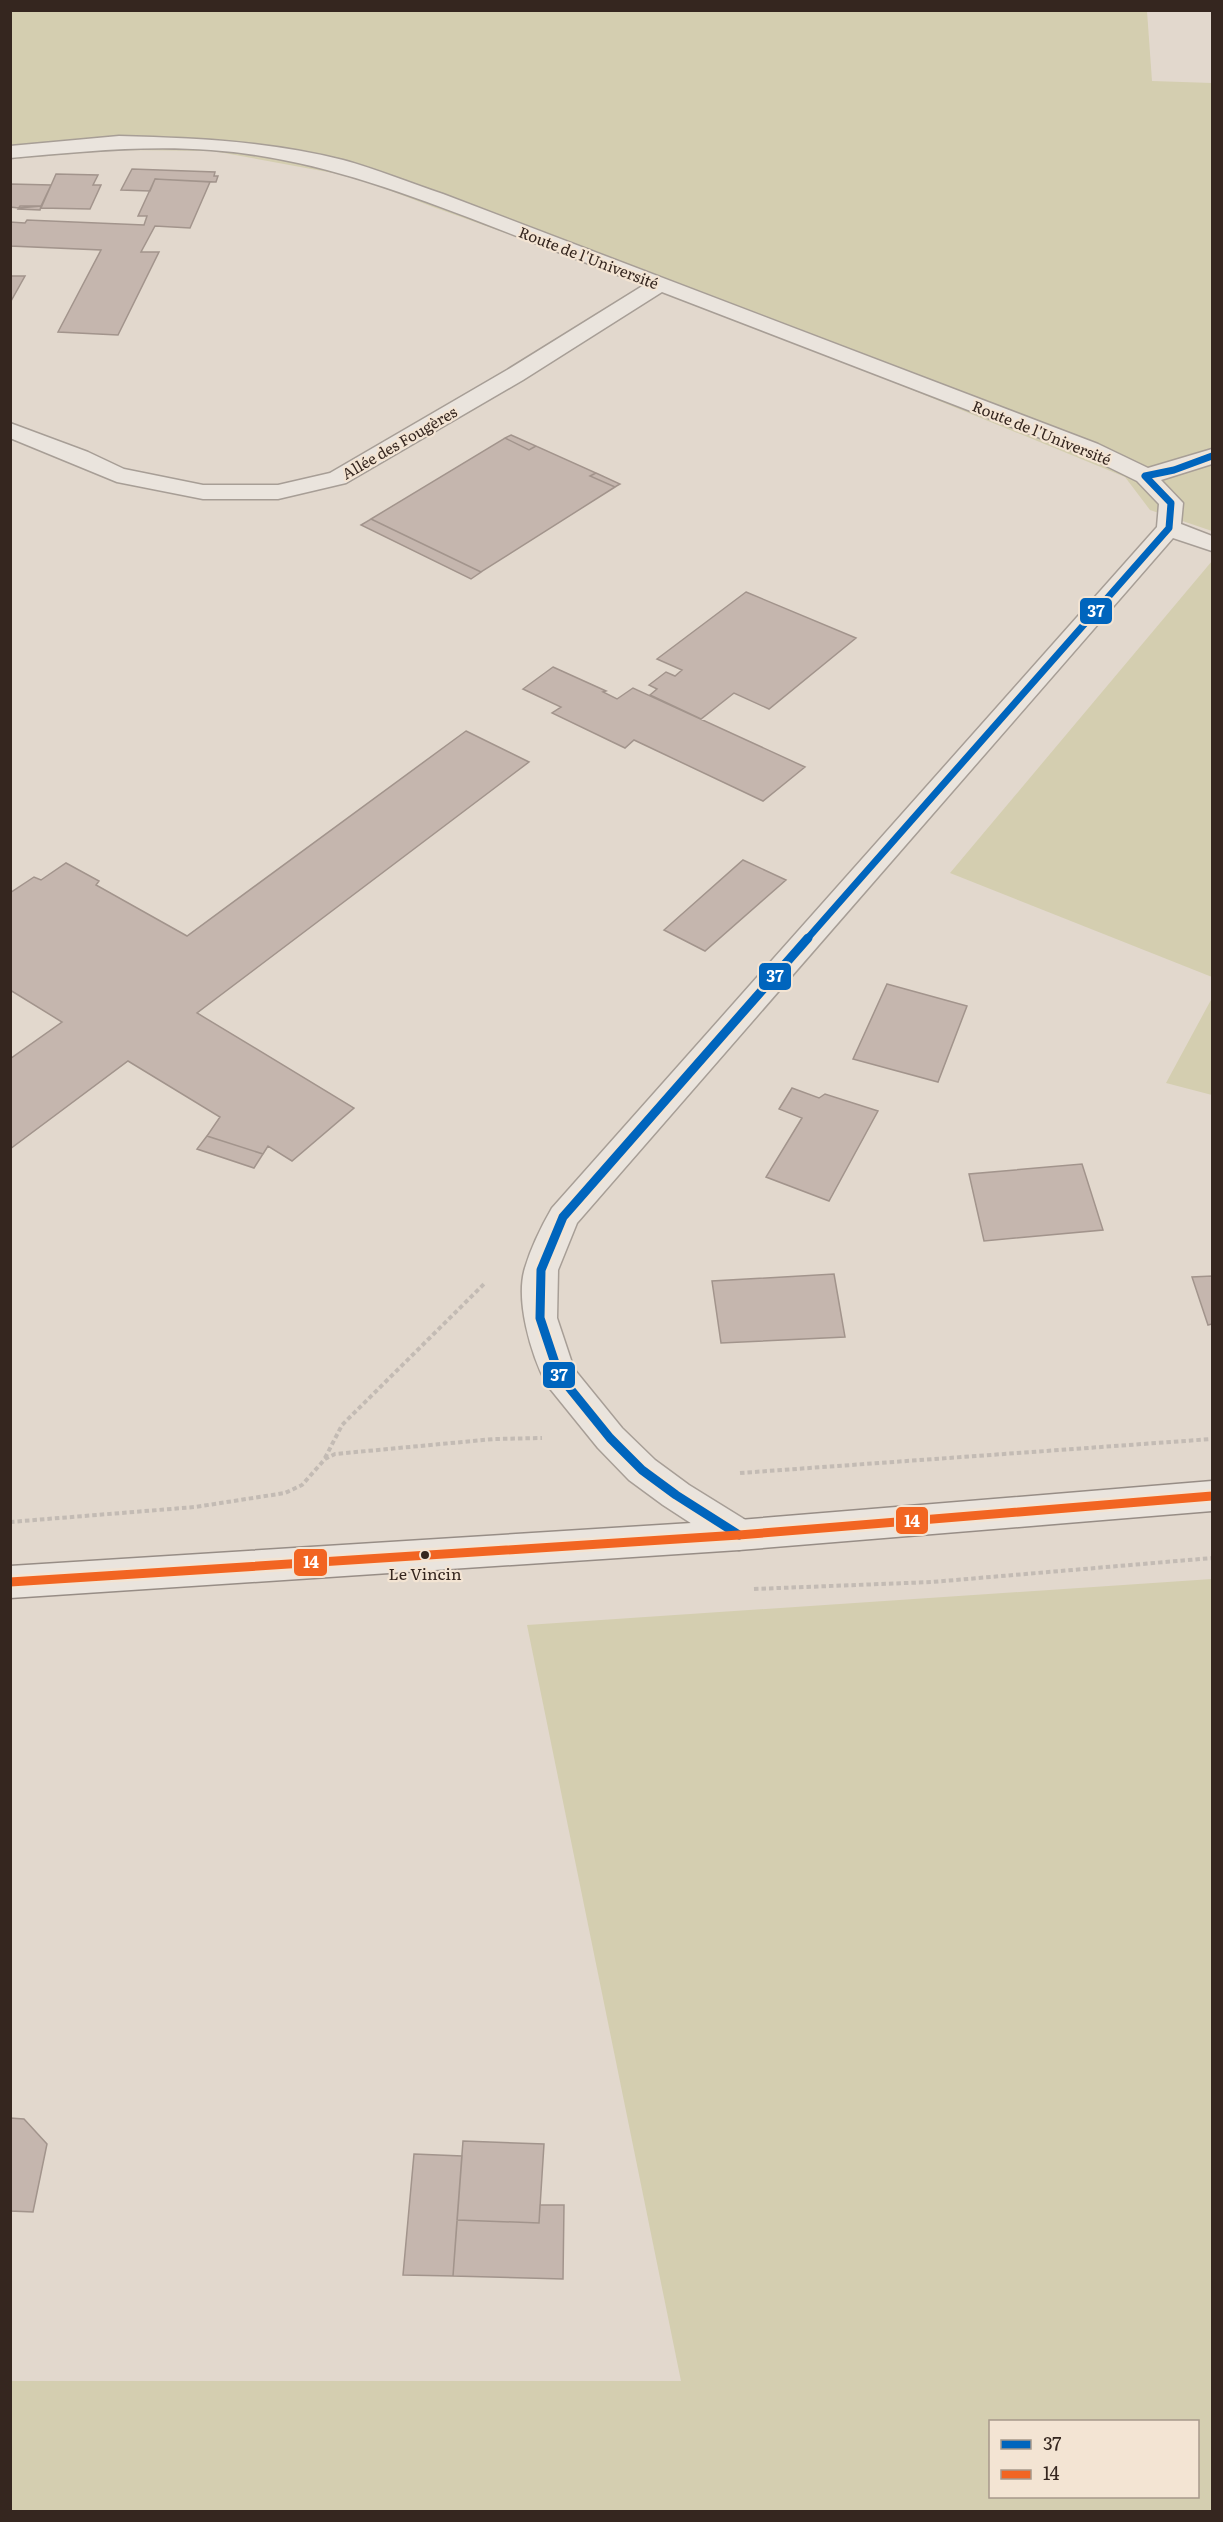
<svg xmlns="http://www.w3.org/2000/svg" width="1223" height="2522" viewBox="0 0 1223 2522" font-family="Literata,serif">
<rect width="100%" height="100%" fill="#e2d8cd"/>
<!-- green -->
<path fill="#d4ceb0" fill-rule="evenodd" d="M10,11H1147L1152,81L1212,83V531L1150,510L1125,477L693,300L433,207L355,177L213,151L118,150L11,159Z
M1212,561V977L950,873Z
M1212,998V1095L1166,1083Z
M1212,1579V2511H11V2381H681L527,1625ZM990,2422H1198V2496H990Z"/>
<!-- building -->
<path fill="#c5b6ae" stroke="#a2948c" stroke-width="1.5" d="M132,169L215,172L214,176H218L216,182L155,179L150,191L121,190Z
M56,174L98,175L93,185H101L90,209L41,208Z
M155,179L210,182L190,228L155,226L141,252H159L118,335L58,332L101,250L10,246V222L25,223L27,220L144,225L147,216H138Z
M10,184L51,185L41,206L19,208L10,207Z
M20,206H41L40,210L18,209Z
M10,276H25L11,301H10Z
M511,435L536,446L529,450L505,438Z
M505,438L529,450L536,446L596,473L590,476L615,487L481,572L371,519Z
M596,473L620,484L615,487L590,476Z
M371,519L481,572L471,579L361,525Z
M746,592L856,638L769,709L734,693L701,719L650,695L657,689L649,685L666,672L675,676L682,670L657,659Z
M553,667L606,691L603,692L617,699L633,688L805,767L763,801L634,740L625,748L552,713L561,707L523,689Z
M466,731L529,762L197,1013L354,1108L292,1161L268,1146L263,1154L207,1136L220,1117L128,1061L10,1149V1059L62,1022L10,990V893L34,877L41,880L66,863L99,881L96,885L187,936Z
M743,860L786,880L705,951L664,930Z
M887,984L967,1006L938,1082L853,1059Z
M792,1088L819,1098L825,1094L878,1111L829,1201L766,1177L802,1118L779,1109Z
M207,1136L263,1154L254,1168L197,1149Z
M1082,1164L1103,1230L984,1241L969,1174Z
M834,1274L845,1337L721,1343L712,1281Z
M1212,1276V1324L1208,1325L1192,1277Z
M10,2118L24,2119L47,2144L33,2212L10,2211Z
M463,2141L544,2144L539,2223L457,2220Z
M414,2154L462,2156L453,2276L403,2275Z
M540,2205H564L563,2279L453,2276L457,2220L539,2223Z"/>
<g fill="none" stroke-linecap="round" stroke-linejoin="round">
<!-- minor casing -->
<g stroke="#a79e96" stroke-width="3">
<path id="minor" d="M119,136C195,138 269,141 343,160C376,169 410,183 443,194L1098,444L1148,468L1212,449V464L1161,480L1183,503L1181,524L1212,536V551L1173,538L577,1223L558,1270L557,1318L574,1369L622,1428L655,1460L689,1485L752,1524L757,1535L752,1546L739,1550L726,1546L663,1505L629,1480L598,1448L547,1385C531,1355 515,1300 525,1268C531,1248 541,1227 552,1208L1157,527L1159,504L1137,481L1082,454L662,292L523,380L346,483L278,499H203L117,482L10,438V423L88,452L124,469L203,485H278L330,473L507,370L644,285C590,264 537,244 483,223C394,189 307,157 211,150C144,145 77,152 10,158V146Z"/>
</g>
<!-- secondary casing -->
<g stroke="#978d86" stroke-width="3">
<path id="secondary" d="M1212,1481V1511L739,1550L10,1598V1566L739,1520Z"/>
</g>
<!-- path -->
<path stroke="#c3bbb4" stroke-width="4" stroke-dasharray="4.5 3" stroke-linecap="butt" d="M325,1458L342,1425L485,1283
M740,1473L1212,1439
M10,1522L195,1507L285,1493L302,1485L325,1459L335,1454L494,1439L542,1438
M754,1589L932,1582L1212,1558"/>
<!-- minor -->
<use href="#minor" fill="#eae4dd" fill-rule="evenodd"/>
<!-- secondary -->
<use href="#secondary" fill="#eae4dd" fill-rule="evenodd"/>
<!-- bus-1-far1 casing -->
<g stroke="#f3e4d3" stroke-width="10">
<path id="bus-1-far1" d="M807,939L1169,528L1171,503L1145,476L1174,470L1212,456"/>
</g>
<!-- bus-1 casing -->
<g stroke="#f3e4d3" stroke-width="14">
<path id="bus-1" d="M739,1535L676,1495L642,1470L610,1438L559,1375L540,1318L541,1270L563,1217L808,938"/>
</g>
<!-- bus-2 casing -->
<g stroke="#f3e4d3" stroke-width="14">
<path id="bus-2" d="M10,1582L739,1535L1212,1496"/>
</g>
<!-- bus-1-far1 -->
<use href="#bus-1-far1" stroke="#0065bd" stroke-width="7"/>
<!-- bus-1 -->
<use href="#bus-1" stroke="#0065bd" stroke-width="9"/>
<!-- bus-2 -->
<use href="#bus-2" stroke="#f26522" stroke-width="9"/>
</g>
<!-- markers -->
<circle fill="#35261f" stroke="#f3e4d3" stroke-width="2" cx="425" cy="1555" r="5"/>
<g text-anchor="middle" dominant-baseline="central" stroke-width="4.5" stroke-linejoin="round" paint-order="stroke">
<!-- far-street labels -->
<g font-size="15" fill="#35261f" stroke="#f3e4d3">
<text transform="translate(589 257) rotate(21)">Route de l'Université</text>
<text transform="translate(1042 432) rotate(22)">Route de l'Université</text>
<text transform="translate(399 442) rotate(-30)">Allée des Fougères</text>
</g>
<!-- bus labels -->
<g font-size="16" fill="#35261f" stroke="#f3e4d3">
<text x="425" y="1573">Le Vincin</text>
</g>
</g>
<g stroke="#f3e4d3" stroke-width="2">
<rect x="1079" y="597" width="34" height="28" rx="6" fill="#0065bd"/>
<rect x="758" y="962" width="34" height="29" rx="6" fill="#0065bd"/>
<rect x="542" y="1361" width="34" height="28" rx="6" fill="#0065bd"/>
<rect x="895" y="1506" width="34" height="29" rx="6" fill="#f26522"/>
<rect x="293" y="1548" width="35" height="29" rx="6" fill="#f26522"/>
</g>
<g font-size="16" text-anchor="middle" font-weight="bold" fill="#fff">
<text x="1096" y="617">37</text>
<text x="775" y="982">37</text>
<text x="559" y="1381">37</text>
<text x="912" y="1527">14</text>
<text x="311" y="1568">14</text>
</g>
<!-- border -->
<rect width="1223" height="2522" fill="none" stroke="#35261f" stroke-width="24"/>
<!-- legend -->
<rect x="989" y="2420" width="210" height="78" fill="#f3e4d3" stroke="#a7988b" stroke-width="1.5"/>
<rect x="1001" y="2440" width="30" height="9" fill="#0065bd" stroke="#a7988b" stroke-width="1.5"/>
<text x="1043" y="2450" font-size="18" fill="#35261f">37</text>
<rect x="1001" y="2470" width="30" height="9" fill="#f26522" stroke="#a7988b" stroke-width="1.5"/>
<text x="1043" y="2480" font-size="18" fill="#35261f">14</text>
</svg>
